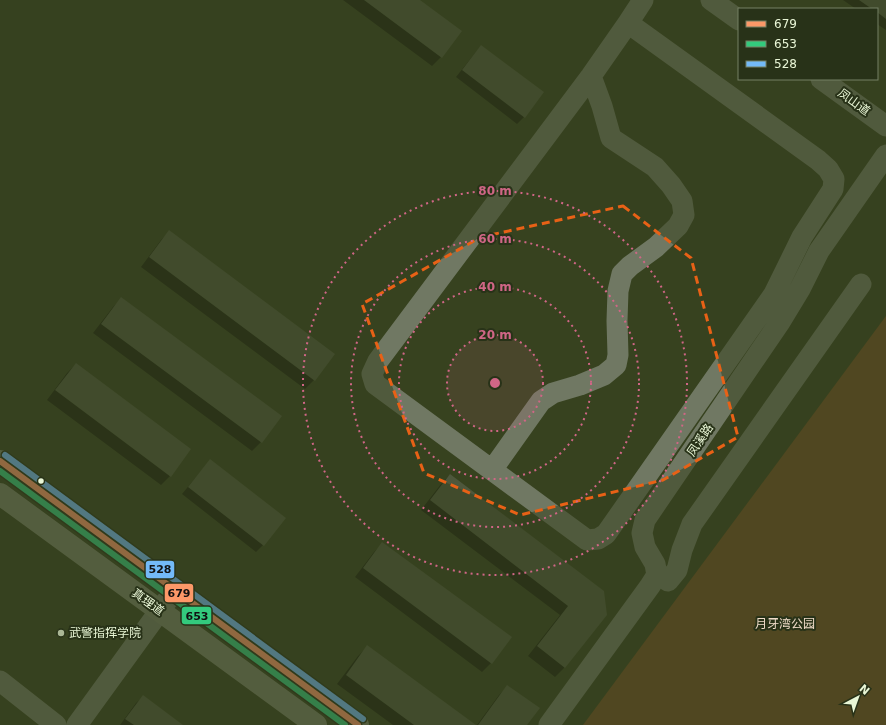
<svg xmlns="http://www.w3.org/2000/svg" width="886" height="725" viewBox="0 0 886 725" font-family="'DejaVu Sans','Noto Sans SC',sans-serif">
<rect width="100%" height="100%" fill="#37421f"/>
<!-- green -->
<path fill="#704f24" d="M886,316V725H583Z"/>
<!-- shadow -->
<path fill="#0007" d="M343,0H418L441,57L432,66Z
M843,0H886V30L877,24V9H856Z
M481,46L524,117L517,124L456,77L475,53Z
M170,231L314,380L305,389L141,267L161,240Z
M122,298L261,442L252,451L93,333L113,307Z
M76,364L170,476L161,485L47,400L67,373Z
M210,460L263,545L256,552L182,494Z
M450,475L606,615L564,668L555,677L528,656L560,615L421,510L441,484Z
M383,543L491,663L482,672L355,577L374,552Z
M367,647L475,725H393L337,684L358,656Z
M508,686L526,725H477L499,695Z
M143,697L181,725H120L136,703Z"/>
<!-- building -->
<path fill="#4e573c" d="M364,0H420L462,31L442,58Z
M859,0H886V19L877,12V9H872Z
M481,45L544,92L525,118L462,70Z
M169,230L335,354L315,381L149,257Z
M121,297L282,416L262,443L101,324Z
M76,363L191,449L171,477L55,390Z
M210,459L286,518L264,546L188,487Z
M450,474L604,591L607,615L565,668L537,646L568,606L430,500Z
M382,542L512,637L492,664L363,568Z
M367,645L476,725H414L346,675Z
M507,685L540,708L527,725H478Z
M143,695L183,725H134L125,719Z"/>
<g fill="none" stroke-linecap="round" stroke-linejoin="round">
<!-- minor -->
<path stroke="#707863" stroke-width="21" d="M711,0L739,20
M628,23L591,76L378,361L372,374L375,384L587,540L598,539L606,534L774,294L802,237L833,189L834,179L828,169L818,160L628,23L643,0
M821,79L886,126
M492,470L541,401L553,393L580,385L604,375L616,365L618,355L617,321L618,291L622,274L630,266L656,247L678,226L684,215L682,201L671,185L655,167L611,138L602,106L591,76
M668,581L677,570L682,550L692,524L861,284
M0,681L56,725
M77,725L174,591
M549,725L650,586L657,575L655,564L645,547L642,533L645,520L780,322L800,289L819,251L886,155"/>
<!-- major -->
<path stroke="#777f65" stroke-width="22" d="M0,461L358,725
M0,494L316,725"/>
<!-- bus-1 casing -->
<g stroke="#283218" stroke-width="9">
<path id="bus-1" d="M0,461L358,725"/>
</g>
<!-- bus-2 casing -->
<g stroke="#283218" stroke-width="9">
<path id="bus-2" d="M0,471L345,725"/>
</g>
<!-- bus-3 casing -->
<g stroke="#283218" stroke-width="9">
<path id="bus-3" d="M5,455L363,719"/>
</g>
<!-- bus-1 -->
<use href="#bus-1" stroke="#fc9868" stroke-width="6"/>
<!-- bus-2 -->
<use href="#bus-2" stroke="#33ca7d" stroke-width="6"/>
<!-- bus-3 -->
<use href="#bus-3" stroke="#73baf8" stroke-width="6"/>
</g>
<!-- marked area -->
<path d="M0 0H886V725H0ZM623,206L691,258L738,437L663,480L520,515L424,473L362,304L481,237Z" fill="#37421f" fill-opacity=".55" fill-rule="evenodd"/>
<path fill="none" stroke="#e86116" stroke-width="3" stroke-dasharray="8 5" stroke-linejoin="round" d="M623,206L691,258L738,437L663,480L520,515L424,473L362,304L481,237Z"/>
<!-- distance rings -->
<circle cx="495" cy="383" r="48" fill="#d06686" fill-opacity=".12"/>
<g fill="none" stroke="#d06686" stroke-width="2" stroke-dasharray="2 4">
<circle cx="495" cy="383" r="48"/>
<circle cx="495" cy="383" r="96"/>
<circle cx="495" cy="383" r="144"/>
<circle cx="495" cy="383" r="192"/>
</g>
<!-- markers -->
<circle fill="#e9f6d6" stroke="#283218" stroke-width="1.5" cx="41" cy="481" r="3.5"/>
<circle fill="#abb796" stroke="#283218" stroke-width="1.5" cx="61" cy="633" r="4"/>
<g text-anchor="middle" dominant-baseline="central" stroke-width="4" stroke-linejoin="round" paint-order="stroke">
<!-- street labels -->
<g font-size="12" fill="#e9f6d6" stroke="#283218">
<text transform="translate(854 102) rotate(36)">凤山道</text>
<text transform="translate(700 440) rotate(-56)">凤溪路</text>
<text transform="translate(148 602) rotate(36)">真理道</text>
</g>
<!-- park labels -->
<g font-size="12" fill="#f0dcc9" stroke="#283218">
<text x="785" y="624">月牙湾公园</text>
</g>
<!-- poi labels -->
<g font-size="12" fill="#e9f6d6" stroke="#283218" text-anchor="start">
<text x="69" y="633">武警指挥学院</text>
</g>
</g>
<circle cx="495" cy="383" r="6" fill="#d06686" stroke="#283218" stroke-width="2"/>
<g font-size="12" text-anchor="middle" font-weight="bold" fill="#d06686" stroke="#283218" stroke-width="4" stroke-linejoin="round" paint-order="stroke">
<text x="495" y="195">80 m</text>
<text x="495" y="243">60 m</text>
<text x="495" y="291">40 m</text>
<text x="495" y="339">20 m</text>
</g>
<g stroke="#283218" stroke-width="1.5">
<rect x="145" y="560" width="30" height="19" rx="4" fill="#73baf8"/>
<rect x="164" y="583" width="30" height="20" rx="4" fill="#fc9868"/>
<rect x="181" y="606" width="31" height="19" rx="4" fill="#33ca7d"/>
</g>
<g font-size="11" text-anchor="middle" font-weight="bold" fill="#111">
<text x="160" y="573">528</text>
<text x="179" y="597">679</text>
<text x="197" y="620">653</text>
</g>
<!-- legend -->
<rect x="738" y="8" width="140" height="72" fill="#283218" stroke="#758064"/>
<rect x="746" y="21" width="20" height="6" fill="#fc9868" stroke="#758064"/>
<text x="774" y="28" font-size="12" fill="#e9f6d6">679</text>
<rect x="746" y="41" width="20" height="6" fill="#33ca7d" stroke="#758064"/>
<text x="774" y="48" font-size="12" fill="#e9f6d6">653</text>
<rect x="746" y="61" width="20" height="6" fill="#73baf8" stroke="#758064"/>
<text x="774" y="68" font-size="12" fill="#e9f6d6">528</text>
<!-- north arrow -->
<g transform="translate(858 697) rotate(41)" stroke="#283218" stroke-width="3" paint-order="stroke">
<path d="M0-3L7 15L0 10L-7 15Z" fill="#e9f6d6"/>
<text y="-6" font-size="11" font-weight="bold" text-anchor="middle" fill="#e9f6d6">N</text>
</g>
</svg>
